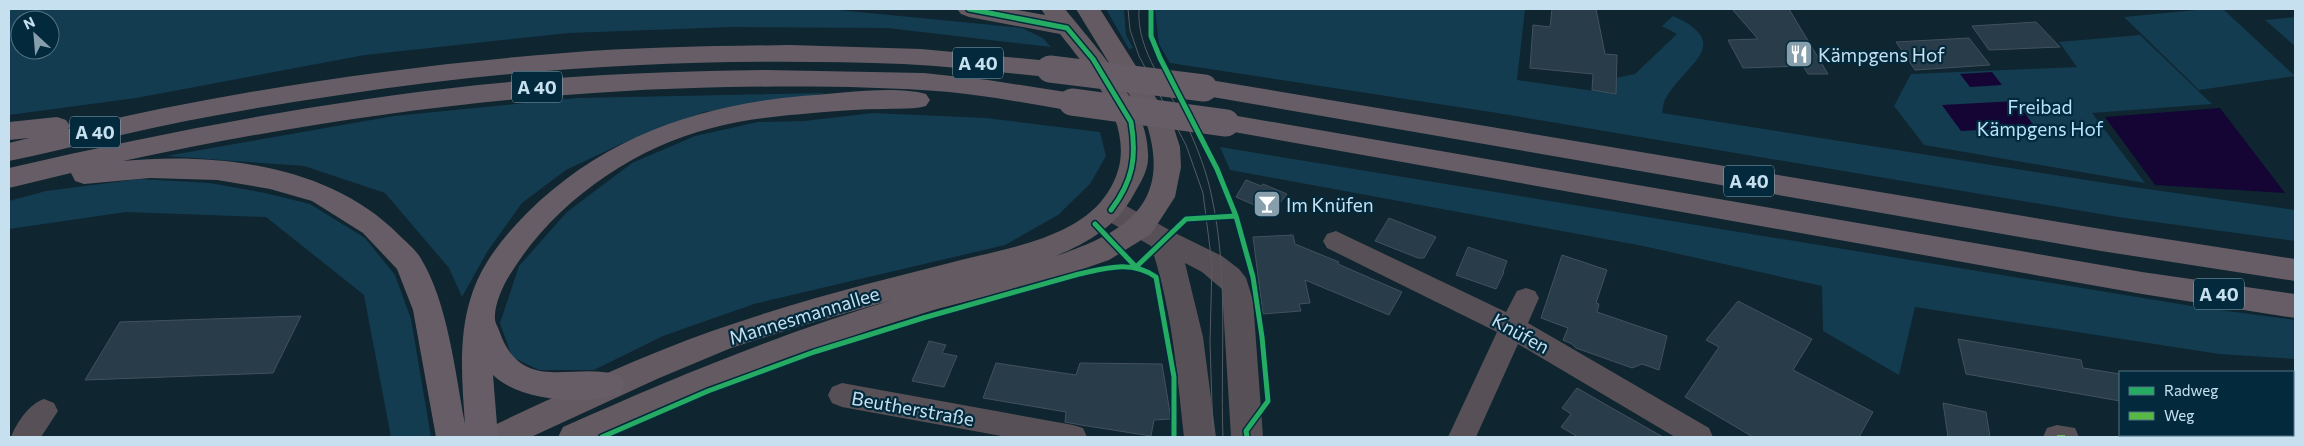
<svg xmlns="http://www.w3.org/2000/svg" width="2304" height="446" viewBox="0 0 2304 446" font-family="Commissioner,sans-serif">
<rect width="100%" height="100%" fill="#0f252f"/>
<!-- green -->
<path fill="#133c51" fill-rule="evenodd" d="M9,9H828L1022,28L1043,38L1051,47L887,28L732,27L568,33L365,55L136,98L9,115ZM20,20H50V50H20Z
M1106,9H1124L1126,35L1133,48L1129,49Z
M1155,9H1525L1517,80L1616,94V78L1635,74L1677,34L1662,26L1673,16C1736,44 1684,65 1666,98C1663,102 1663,108 1662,113L2112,184L2295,210V241L2118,217L1491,112L1170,63L1159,44Z
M2207,9H2223L2295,76L2199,90L2124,17Z
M2295,17V46L2265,20Z
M2140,35L2212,104L2092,113L2145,183L1924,145L1894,106L1911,74L2077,67L2059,42Z
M827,93L704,112L623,143L566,170L522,203L487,252L462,297L449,268L385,193L304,166L166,156L394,116L577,98Z
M873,113L986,118L1100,132L1106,156L1090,184L1058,215L1005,245L754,304L663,336L594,370H539L512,357L500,323L519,266L567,212L632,163L695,136L758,122L804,121Z
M1220,147L2204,308L2295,320V359L2219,354L1915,307L1899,375L1823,331L1822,286L1643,246L1230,170Z
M139,179L210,183L265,193L310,204L365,238L395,275L411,319L431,437H391L364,295L266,217L126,212L9,229V201L46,191Z"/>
<!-- water -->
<path fill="#140534" d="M1992,72L2002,85L1970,87L1960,74Z
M2016,101L2035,127L1961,131L1942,105Z
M2220,108L2285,193L2155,185L2105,117Z"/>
<!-- building -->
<path fill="#293c49" stroke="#42515d" d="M1552,9H1596L1605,54L1617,55L1616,94L1592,90L1593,74L1530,68L1533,25L1550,27Z
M1732,9H1789L1828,74H1808L1803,66L1743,68L1728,40L1758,39Z
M2036,22L2060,47L1989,50L1972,26Z
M1969,38L1990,65L1915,70L1896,42Z
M1246,180L1261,186L1263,184L1287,194L1272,213L1236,197Z
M1389,218L1436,237L1424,258H1418L1375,241Z
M1293,235L1295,244L1339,262L1338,264L1402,292L1389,315L1305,280L1310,303L1299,304L1301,311L1263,314L1253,237Z
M1468,247L1507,261L1503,272H1504L1496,289L1456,275Z
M1562,255L1607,270L1596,303L1599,304L1597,312L1667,336L1659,370L1642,364L1632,368L1576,348L1572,344L1563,340L1568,328L1541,318Z
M1738,301L1812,339L1793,370L1873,412L1859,437H1753L1685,397L1719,347L1706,340Z
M301,316L273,373L85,380L120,322Z
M1958,339L2081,360L2083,368L2120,374V401L1966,374Z
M929,341L946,345L942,353L957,356L944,387L912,381Z
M996,363L1076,375L1080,363L1162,364L1171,419L1154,420L1151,436L1081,425L1065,422L1066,412L983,398Z
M1577,388L1603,403L1663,437H1578L1561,427L1571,414L1562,408Z
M1943,403L1986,412L1990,437H1948Z"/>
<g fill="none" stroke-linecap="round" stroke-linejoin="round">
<!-- minor -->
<path fill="#585057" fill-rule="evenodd" d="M1336,231L1506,312L1517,291L1526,288L1535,291L1539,298L1528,323L1709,428L1713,437H1675L1518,344L1476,437H1448L1497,332L1327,248L1323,241L1327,234Z
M842,383L1073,425L1083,428L1087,437H1007L842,407L832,403L828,395L832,387Z
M44,399L54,403L58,411L41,437H11C17,422 29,404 44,399Z
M2057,425L2075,428L2079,437H2043L2047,428Z"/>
<!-- tertiary -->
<path fill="#585057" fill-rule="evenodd" d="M1111,200L1121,203L1173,232L1222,256L1239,269L1246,278L1253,300L1263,437H1231L1222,289L1202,272L1185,263L1203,337L1216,437H1184C1177,372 1172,309 1151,246L1101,217L1097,210L1101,203Z"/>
<!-- secondary -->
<path fill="#645a61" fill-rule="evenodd" d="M957,9H1012L1045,15L1041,9H1065C1097,49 1151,105 1148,159C1148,170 1140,184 1134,194C1117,226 1089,242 1056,256C1123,233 1172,206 1147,125L1076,9H1100L1173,125L1180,147L1181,167L1175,197L1151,234L1109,260L1054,279L937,309L870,330L780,363L657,413L605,437H558L563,427C670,379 779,334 892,300L797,327L731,348L657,379L531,437H485L490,427C563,393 636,358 712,331C763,313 814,298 867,284C898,276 930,268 961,260C1009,248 1080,237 1108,192C1145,136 1094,77 1060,34L969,17L961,14Z"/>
<!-- motorway -->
<path fill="#665d66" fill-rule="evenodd" d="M790,45L921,49L1050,61L1059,63L1062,69L1059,75L1050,77C1001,73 952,66 903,64C715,57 526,66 340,95C265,106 190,119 117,136C81,144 45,154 9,161V143L29,138L9,140V122L57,117L66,120L70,126L68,129C231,91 397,66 564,53C639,47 715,46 790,45Z
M766,70L924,73L988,80L1072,93L1081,96L1085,102L1081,108L1072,111C1031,104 990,96 949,92C875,86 801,86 728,87C524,91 323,118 123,161C217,152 330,165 399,235C406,242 415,249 420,257C448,302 455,372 465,424C462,382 458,337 471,297C481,264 504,236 527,213C602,138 698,105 802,96C836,94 894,85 926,94L930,100L926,106C913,110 898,108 885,109C861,109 837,111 813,113C779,116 745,119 712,128C632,148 554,203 511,273C503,285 494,305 495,319C495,323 499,329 500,333C523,396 576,360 621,376L625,385L621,394C587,406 519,401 493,375L498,437H436L413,310L397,269L363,233L312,201L270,189L217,180L150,178L84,184L75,181L71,173L9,188V168C164,132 320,102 478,85C574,75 670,71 766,70Z
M1204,79L2101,229L2295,259V281L2101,251L1195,94L1192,88L1195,82Z
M1226,114L2142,272L2295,294V318L2142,294L1217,129L1213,123L1217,117Z"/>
<!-- tram -->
<path stroke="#555b62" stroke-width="1" d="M1128,9L1130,30L1139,56L1186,145L1203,193L1212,264L1210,342L1213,437
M1139,9C1136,51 1168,88 1186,123C1197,147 1207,172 1212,198C1229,276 1220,358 1223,437"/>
<!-- motorway-bridge -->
<path stroke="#665d66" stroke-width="27" d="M1050,69L1204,88
M1072,102L1226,123"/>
<!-- quiet -->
<path stroke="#58b947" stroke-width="4" stroke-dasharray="8 4" stroke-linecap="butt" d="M2057,437H2065"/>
<!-- cycleway casing -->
<g stroke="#022a3c" stroke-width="8">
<path id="cycleway" d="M969,9L1067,28L1093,59L1131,122C1137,157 1133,181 1111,210
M1151,9V36L1160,58L1217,169L1236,216L1253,277L1262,337L1268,401L1246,431L1247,437
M1095,224L1136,267L1186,219L1236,216
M602,437L708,391L814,352L923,318L1079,274C1106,268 1132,260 1156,277L1174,377V437"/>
</g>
<!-- cycleway -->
<use href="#cycleway" stroke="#26ab63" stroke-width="5"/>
</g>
<!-- icons -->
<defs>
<g id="restaurant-square" transform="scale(1.4375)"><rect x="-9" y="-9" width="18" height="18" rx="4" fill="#879fac" stroke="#022a3c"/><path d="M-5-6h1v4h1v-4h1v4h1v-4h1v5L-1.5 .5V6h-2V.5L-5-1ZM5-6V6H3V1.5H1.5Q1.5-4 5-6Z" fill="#fff"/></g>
<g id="bar-square" transform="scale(1.4375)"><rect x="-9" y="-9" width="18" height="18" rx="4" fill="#879fac" stroke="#022a3c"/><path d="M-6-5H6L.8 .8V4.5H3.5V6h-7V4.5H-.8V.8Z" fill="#fff"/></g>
</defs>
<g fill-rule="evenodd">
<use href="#restaurant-square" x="1799" y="54"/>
<use href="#bar-square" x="1267" y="204"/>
</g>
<g text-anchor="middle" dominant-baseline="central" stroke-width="4.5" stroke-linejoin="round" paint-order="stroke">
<!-- shield labels -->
<g fill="#022a3c" stroke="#8ca9b9" stroke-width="1">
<rect x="953" y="47.5" width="50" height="31" rx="4"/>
<rect x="512" y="71.5" width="50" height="31" rx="4"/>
<rect x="70" y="116.5" width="50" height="31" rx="4"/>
<rect x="1724" y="165.5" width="50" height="31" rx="4"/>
<rect x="2194" y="278.5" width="50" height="31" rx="4"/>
</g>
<g font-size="18" font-weight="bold" fill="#c7e0ef">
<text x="978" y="63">A 40</text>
<text x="537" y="87">A 40</text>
<text x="95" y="132">A 40</text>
<text x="1749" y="181">A 40</text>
<text x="2219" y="294">A 40</text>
</g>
<!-- poi labels -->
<g font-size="19" fill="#c7e0ef" stroke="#022a3c" text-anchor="start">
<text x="1818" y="54">Kämpgens Hof</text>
<text x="1286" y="204">Im Knüfen</text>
</g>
<!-- park labels -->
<g font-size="19" fill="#b6e2fc" stroke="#022a3c">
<text x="2040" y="106">Freibad<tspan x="2040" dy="22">Kämpgens Hof</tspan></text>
</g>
<!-- street labels -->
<g font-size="19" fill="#c7e0ef" stroke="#022a3c">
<text transform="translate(804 315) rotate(-17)">Mannesmannallee</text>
<text transform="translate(1521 333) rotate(29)">Knüfen</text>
<text transform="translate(913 408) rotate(10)">Beutherstraße</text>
</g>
</g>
<!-- border -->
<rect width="2304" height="446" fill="none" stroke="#c7e0ef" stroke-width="20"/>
<!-- legend -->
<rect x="2119" y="371" width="175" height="65" fill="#022a3c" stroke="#517384"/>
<rect x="2129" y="387" width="25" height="8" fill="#26ab63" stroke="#517384"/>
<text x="2164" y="396" font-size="15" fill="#c7e0ef">Radweg</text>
<rect x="2129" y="412" width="25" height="8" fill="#58b947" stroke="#517384"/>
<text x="2164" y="421" font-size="15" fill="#c7e0ef">Weg</text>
<!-- north arrow -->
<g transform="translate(35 35) rotate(334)"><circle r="24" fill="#022a3c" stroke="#517384"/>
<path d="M0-4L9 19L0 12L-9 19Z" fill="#879fac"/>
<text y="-8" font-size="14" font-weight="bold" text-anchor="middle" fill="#c7e0ef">N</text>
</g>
</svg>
